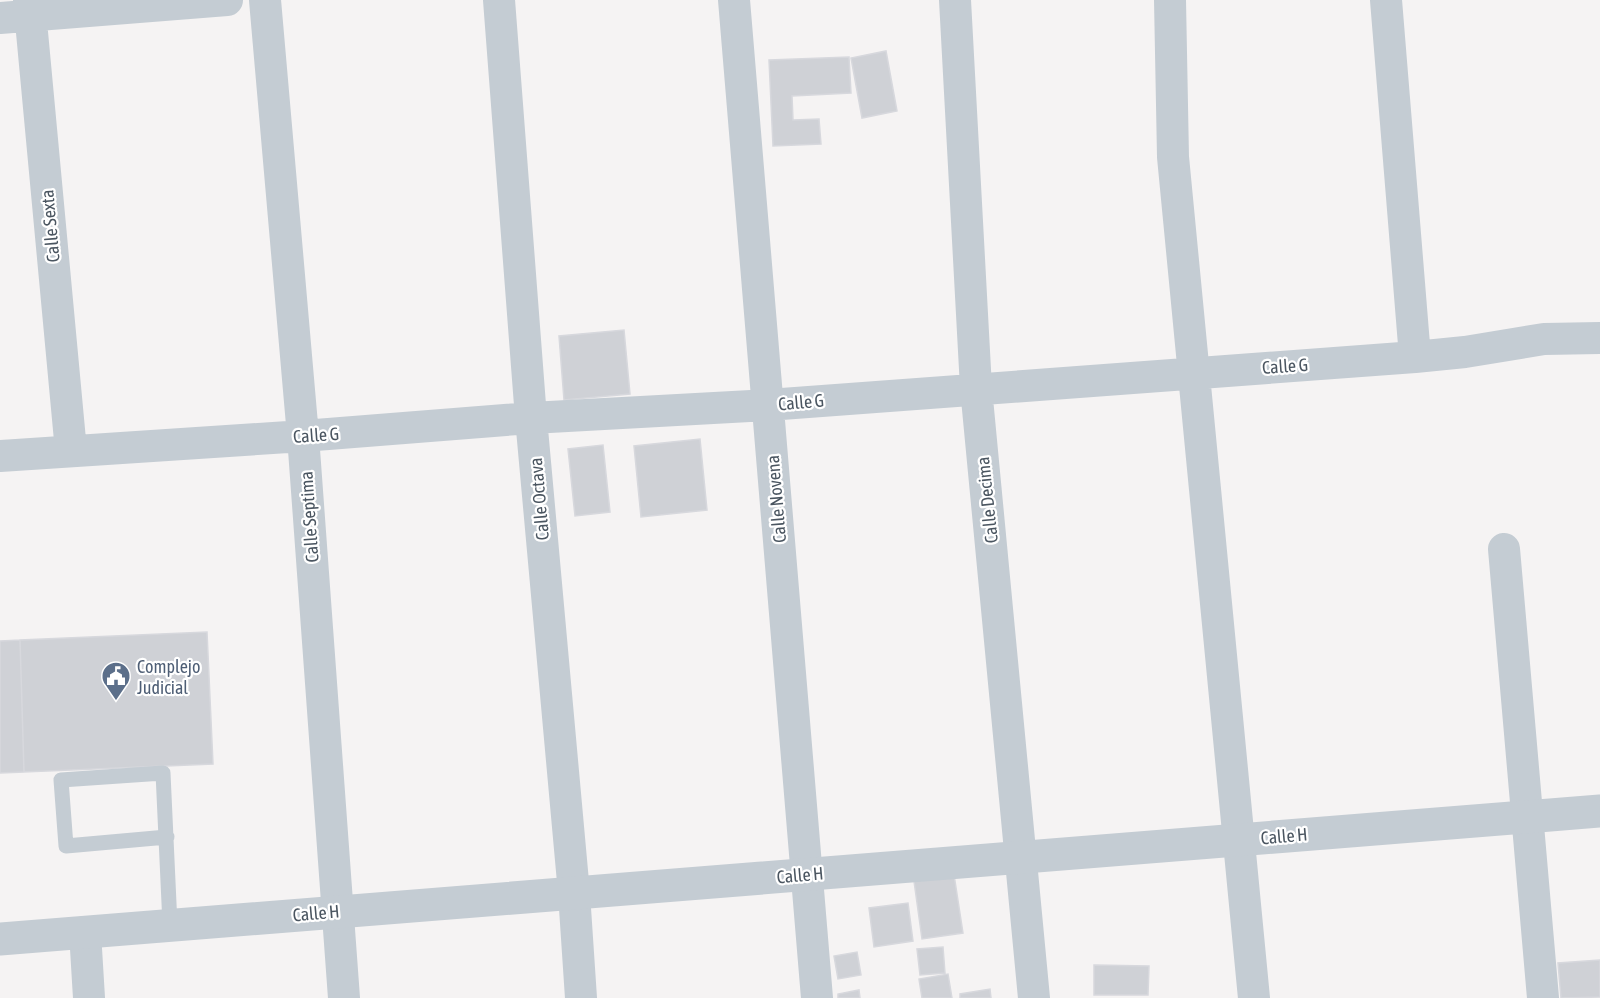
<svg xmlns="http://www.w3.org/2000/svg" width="1600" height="998" viewBox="0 0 1600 998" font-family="'Asap Condensed',sans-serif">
<rect width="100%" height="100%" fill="#f5f3f3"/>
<!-- building -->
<path fill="#cfd1d6" stroke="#d7d8dd" stroke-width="1.5" d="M886,51L897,111L862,118L851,58Z
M849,57L851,93L792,96L793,120L819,119L821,144L773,146L769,60Z
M624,330L630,394L564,400L559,336Z
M700,439L707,510L641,517L634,446Z
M603,445L610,512L575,516L568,449Z
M207,632L213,764L24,772L20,640Z
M20,640L24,772L0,773V641Z
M953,868L963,933L922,939L913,874Z
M908,903L913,941L874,947L869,908Z
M943,947L945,973L920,975L917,949Z
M857,952L861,975L838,979L834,956Z
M1600,960V997L1561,998L1558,963Z
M1094,965L1149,966L1148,995H1094Z
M948,974L952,998H922L919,979Z
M990,989L991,998H960V994Z
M859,990L860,998H838V994Z"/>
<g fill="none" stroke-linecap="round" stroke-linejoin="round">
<!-- service -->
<path stroke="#c4ccd3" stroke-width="15" d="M167,837L66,846L61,780L163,773L170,925"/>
<!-- minor -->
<path stroke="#c4ccd3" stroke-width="32" d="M29,0L71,451
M265,0L303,436L344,998
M499,0L531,418L574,893L581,998
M734,0L817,998
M955,0L976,388L1034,998
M1170,0L1173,157L1254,998
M1386,0L1415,357
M0,18L227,0
M0,456L303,436L531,418L768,405L1415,357L1465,352L1544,339L1600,338
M1504,549L1543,998
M85,932L89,998"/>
<!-- tertiary -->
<path stroke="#c4ccd3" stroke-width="33" d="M0,939L1600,811"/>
</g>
<!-- icons -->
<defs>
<g id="civic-pin" transform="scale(1.5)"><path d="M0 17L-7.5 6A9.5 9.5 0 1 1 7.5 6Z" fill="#5c6f8a" stroke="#fff"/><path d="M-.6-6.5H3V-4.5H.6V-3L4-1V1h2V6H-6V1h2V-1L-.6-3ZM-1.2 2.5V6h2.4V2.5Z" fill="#fff"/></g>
</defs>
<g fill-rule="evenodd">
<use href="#civic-pin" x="116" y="676"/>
</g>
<g text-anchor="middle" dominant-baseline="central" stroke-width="4.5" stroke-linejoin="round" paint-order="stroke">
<!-- street labels -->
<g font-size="18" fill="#4a5560" stroke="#fff">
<text transform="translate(50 226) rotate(-95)">Calle Sexta</text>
<text transform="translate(1285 366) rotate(-4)">Calle G</text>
<text transform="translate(801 402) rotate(-5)">Calle G</text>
<text transform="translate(316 435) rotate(-4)">Calle G</text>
<text transform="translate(539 499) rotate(-95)">Calle Octava</text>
<text transform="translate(776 499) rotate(-95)">Calle Novena</text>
<text transform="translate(987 500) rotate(-96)">Calle Decima</text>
<text transform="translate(309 517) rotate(-94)">Calle Septima</text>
<text transform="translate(1284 836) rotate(-5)">Calle H</text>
<text transform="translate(800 875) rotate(-5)">Calle H</text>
<text transform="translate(316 913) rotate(-5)">Calle H</text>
</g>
<!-- service labels -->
<g font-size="18" fill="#4e5e75" stroke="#fff" text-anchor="start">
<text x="137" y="666">Complejo<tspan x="137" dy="21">Judicial</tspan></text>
</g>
</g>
</svg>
